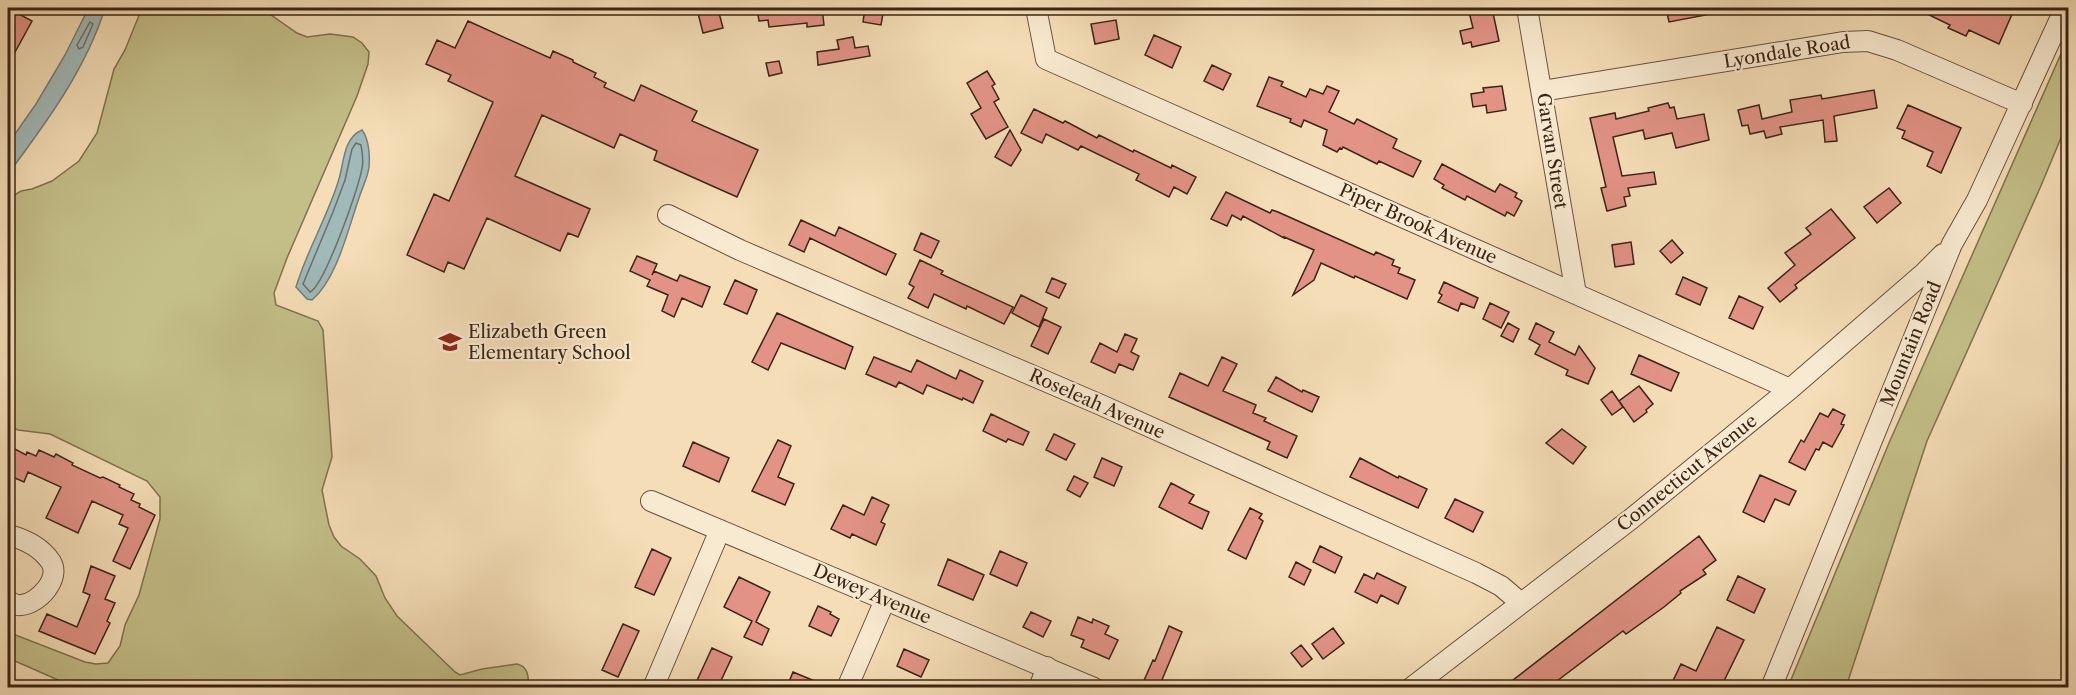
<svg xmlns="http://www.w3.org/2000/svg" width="2076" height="695" viewBox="0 0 2076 695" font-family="'Libre Caslon Text',serif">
<rect width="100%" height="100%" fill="#f5deb7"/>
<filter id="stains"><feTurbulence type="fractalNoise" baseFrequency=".00333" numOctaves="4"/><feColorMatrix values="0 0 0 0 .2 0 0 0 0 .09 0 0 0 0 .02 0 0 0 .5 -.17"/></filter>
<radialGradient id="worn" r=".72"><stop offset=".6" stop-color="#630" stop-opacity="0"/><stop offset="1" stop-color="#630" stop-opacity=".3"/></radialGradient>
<!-- green -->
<path fill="#c4bf89" stroke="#80724f" stroke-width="1.5" d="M142,8H261L297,33L307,37L330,34L353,37L362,43L369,52L368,64L357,96L287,258L274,293L276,305L318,321L323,330L332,457L322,490L329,525L334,537L341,546L360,559L376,576L385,598L397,616L455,672L460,675L482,669L517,664C529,667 528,677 529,687H74L8,658V632L85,662L96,664L108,663L120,646L125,625L139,595L160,519V497L147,481L50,434L18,430L8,425V202L11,197L21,191L32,189L52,181L79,161L97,133L114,69L125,50Z
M2068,38V121L2040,188L1927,441L1846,687H1788L1889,443Z"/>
<!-- water -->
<path fill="#a0b9b9" stroke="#787d77" stroke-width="1.5" d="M87,8H105C86,69 46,123 8,174V144L36,104L65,55L85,15Z
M362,130C369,139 370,156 369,167C368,177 362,188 359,198C348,229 337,279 312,300L307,299L296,287C307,250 328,216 339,179C344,163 343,138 362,130Z"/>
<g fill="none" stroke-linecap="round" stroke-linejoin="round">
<!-- shore -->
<path stroke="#6e6e67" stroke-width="1.5" d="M90,22L93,24L83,47L79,49L77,45Z
M356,143L361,145C362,152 364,161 362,168C359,188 324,286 310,292L303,284L333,212L345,180L352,149Z"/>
</g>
<!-- building -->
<path fill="#e29386" stroke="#3b2415" stroke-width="1.5" d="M8,8L32,21L8,65Z
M757,8H822L824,25L807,27V23L769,27L768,20L759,21Z
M865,8H884L881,25L863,22Z
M1468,8H1492L1499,41L1472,47L1471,42L1463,44L1460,31L1473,28Z
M1666,8H1710L1711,14L1669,22Z
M1915,8H2003L2013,12L1999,44L1969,30L1966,36L1948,28L1950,25Z
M718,9L723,28L703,33L698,13Z
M1116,20L1119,39L1095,44L1091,24Z
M468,21L550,58L553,51L573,60V62L596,73L594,77L606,83L604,87L634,101L641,85L697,111L692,121L758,150L737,197L654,160L657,151L620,134L614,148L542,115L515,176L590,209L578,237L568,233L560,251L487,218L464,269L448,262L444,272L407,255L434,194L449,201L493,102L448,81L451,75L426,64L437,40L455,48Z
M1154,35L1181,47L1172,68L1145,55Z
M853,37L855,48L868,46L870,56L818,65L817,52L839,49L837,40Z
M779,61L782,73L769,76L766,63Z
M1212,65L1231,74L1223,90L1204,81Z
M987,71L995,84L992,86L999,99L994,102L1008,127L986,139L971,114L981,108L967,83Z
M1269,77L1283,82L1281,86L1306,97L1310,89L1323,94L1327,86L1339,91L1329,112L1354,124L1357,119L1397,139L1393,148L1421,161L1413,177L1379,161L1377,164L1343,147L1342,149L1340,148L1337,152L1323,145L1327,130L1304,120L1301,127L1290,122L1291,119L1257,106Z
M1502,86L1506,110L1487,113L1486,105L1473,107L1471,94L1484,92L1483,88Z
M1874,90L1877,108L1834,116L1837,141L1825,142L1823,120L1780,127L1782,134L1766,138L1764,131L1750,134L1748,125L1742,126L1738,110L1759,105L1762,119L1792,112L1790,100L1821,95L1822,99Z
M1668,103L1670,108L1674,107L1677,119L1704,114L1709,140L1676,148L1672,133L1645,139L1643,130L1613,137L1622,176L1654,172L1656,184L1628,188L1630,196L1624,197L1626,206L1607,211L1601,188L1606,187L1590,118L1615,113L1616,119L1649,111L1648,108Z
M1908,105L1961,128L1941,173L1927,166L1933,152L1902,138L1905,131L1897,128Z
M1034,109L1063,123L1065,121L1097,138L1099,135L1133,152L1134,150L1171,168L1172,165L1196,177L1187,194L1174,187L1169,197L1136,180L1139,174L1081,146L1078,150L1046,134L1042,143L1021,133Z
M1010,130L1021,150L1011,166L995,157Z
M1442,164L1495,192L1500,184L1517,193L1515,197L1522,201L1514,216L1507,212L1505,216L1467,196L1465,200L1442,188L1444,185L1434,179Z
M1889,188L1901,203L1877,223L1864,207Z
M1226,192L1270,213L1272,210L1278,212L1374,255L1376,252L1394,260L1392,265L1400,268L1398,273L1415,280L1407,299L1355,276L1354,278L1321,263L1314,280L1293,295L1314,250L1284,237V238L1243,216L1241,220L1232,215L1227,226L1211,219Z
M1831,209L1855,238L1795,285L1797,288L1780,302L1768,288L1795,265L1785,253L1811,234L1806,228Z
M801,220L835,236L839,227L896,254L886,275L810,238L804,252L789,245Z
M921,233L939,241L931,258L914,250Z
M1672,240L1683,253L1671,263L1660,251Z
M1631,242L1634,264L1615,267L1612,245Z
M637,256L657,264L652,275L654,271L677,281L680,275L710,287L702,307L682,298L674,317L662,311L668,295L647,286L650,280L630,271Z
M920,260L943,271L941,274L1013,307L1004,324L967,306L966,309L934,294L928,308L908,298L914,287L909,284Z
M1683,277L1707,288L1700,305L1676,294Z
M1052,278L1066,284L1059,298L1046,292Z
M735,280L757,290L747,314L724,304Z
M1444,282L1478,298L1474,308L1461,303L1458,311L1438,302L1442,295L1439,293Z
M1021,295L1047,308L1039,327L1012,313Z
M1739,296L1763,307L1753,329L1729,318Z
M1490,303L1509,312L1501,328L1483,319Z
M777,313L853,347L845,369L781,343L768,370L752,362Z
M1044,319L1061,327L1048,354L1031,346Z
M1508,323L1519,329L1513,342L1501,336Z
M1536,323L1554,332L1549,342L1575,355L1579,346L1595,368L1588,384L1566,375L1568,370L1535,354L1540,345L1529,339Z
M1125,334L1137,339L1131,352L1139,356L1133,370L1119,364L1115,373L1091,362L1100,343L1117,352Z
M1639,355L1679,373L1671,391L1631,374Z
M874,357L911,372L917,360L956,379L960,370L983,381L973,403L963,398L962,400L927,385L923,394L899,382L896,387L866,374Z
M1222,357L1237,364L1223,391L1256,405L1253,413L1266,418L1264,421L1297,436L1287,458L1267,449L1270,442L1169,397L1180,373L1208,386Z
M1276,377L1302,392L1303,390L1319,397L1312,412L1268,391Z
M1639,386L1653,404L1646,410L1647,412L1634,422L1619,401Z
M1612,391L1623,407L1612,415L1601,400Z
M1833,409L1845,415L1841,424L1844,425L1832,447L1823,442L1819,450L1816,449L1805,470L1789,462L1801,440L1804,442L1820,413L1828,417Z
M991,414L1029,432L1023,445L1008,439L1006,442L983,431Z
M1562,429L1586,447L1573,464L1546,443Z
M1054,434L1075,444L1066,460L1046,450Z
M778,440L791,446L778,477L794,484L785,505L752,491Z
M693,442L729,458L719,482L683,466Z
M11,447L26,455L27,452L36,456L39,450L54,457L56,454L73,463L72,465L100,478L103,477L120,485L119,487L134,494L131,500L140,504L139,507L155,515L130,569L113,561L128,528L119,524L123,515L92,501L78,533L46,518L61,487L28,472L24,482L8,475V455Z
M1102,458L1122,467L1114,486L1094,477Z
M1360,458L1398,478L1399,476L1427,489L1418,508L1350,477Z
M1760,475L1796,491L1789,505L1775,499L1764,522L1743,512Z
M1074,476L1088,483L1080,497L1067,490Z
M1171,483L1194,495L1189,503L1209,512L1202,529L1159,507Z
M872,497L889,505L881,522L885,524L876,545L852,534L850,538L831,529L843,505L864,515Z
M1455,499L1483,512L1473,532L1445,518Z
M1250,508L1262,514L1259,518L1263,521L1246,559L1228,550Z
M1699,536L1716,560L1703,570L1706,574L1680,591L1681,593L1664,607L1626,634L1623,631L1549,687H1504Z
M1320,546L1342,557L1335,573L1313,562Z
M652,549L671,558L654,595L635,587Z
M1000,551L1027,563L1017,586L990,574Z
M948,559L984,575L973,600L938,585Z
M1296,562L1311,570L1304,585L1289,577Z
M91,566L115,576L105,599L115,603L107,621L110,623L95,654L39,631L47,614L77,627L90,595L83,592Z
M1377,573L1406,587L1398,604L1381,595L1377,603L1355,592L1364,574L1374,579Z
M1738,576L1765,589L1754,613L1727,600Z
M739,577L770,592L756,622L769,629L762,645L744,637L752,621L724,607Z
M818,606L831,612L830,614L839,619L831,636L809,626Z
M1031,612L1051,621L1043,637L1023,627Z
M1078,617L1092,623L1093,619L1109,626L1105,634L1118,640L1109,659L1081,647L1084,640L1071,635Z
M623,624L639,631L618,677L602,670Z
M1169,626L1182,632L1159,687H1149L1142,685L1153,660L1155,661Z
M1717,627L1744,640L1721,687H1670L1681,664L1696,671Z
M1333,628L1344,643L1323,659L1312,644Z
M1301,645L1312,659L1302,667L1291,653Z
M712,648L732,657L718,687H694Z
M904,649L929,660L921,677L897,666Z
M793,672L829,687H787Z"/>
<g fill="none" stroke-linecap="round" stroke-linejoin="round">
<!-- minor casing -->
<g stroke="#6a523e" stroke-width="22">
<path id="minor" d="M1036,8L1046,59L1790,389
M1527,8L1576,294
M1542,91L1843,42L1868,41L1897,50L2022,104
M668,215L740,250L1101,405L1476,573L1501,586L1521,603
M651,501L1094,688
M8,535C24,539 41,547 51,562C61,579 38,604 21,605C16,606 12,603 8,601
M653,688L720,530
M847,688L885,600
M1039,688L1047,667
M1411,688L1631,519L1790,389L1924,273L1943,254
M1771,688L1952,244L1977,200L2065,8"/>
</g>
<!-- minor -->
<use href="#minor" stroke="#f8ead0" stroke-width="20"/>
</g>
<!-- icons -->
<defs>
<g id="school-bare" transform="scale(1.8)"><path d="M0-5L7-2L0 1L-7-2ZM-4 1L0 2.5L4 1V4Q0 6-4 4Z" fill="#8f2418" stroke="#f8ead0" stroke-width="2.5" paint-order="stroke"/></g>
</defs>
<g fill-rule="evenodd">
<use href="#school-bare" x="450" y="342"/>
</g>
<g text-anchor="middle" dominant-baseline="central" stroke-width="4.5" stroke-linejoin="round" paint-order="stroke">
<!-- street labels -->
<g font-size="18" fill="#3b2415" stroke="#f8ead0">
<text transform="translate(1787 52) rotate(-9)">Lyondale Road</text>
<text transform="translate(1552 151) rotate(81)">Garvan Street</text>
<text transform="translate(1418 224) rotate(24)">Piper Brook Avenue</text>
<text transform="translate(1911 344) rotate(-68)">Mountain Road</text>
<text transform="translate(1097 404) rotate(24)">Roseleah Avenue</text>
<text transform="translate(1687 473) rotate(-39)">Connecticut Avenue</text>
<text transform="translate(872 594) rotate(23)">Dewey Avenue</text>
</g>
<!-- poi labels -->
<g font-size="18" fill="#3b2415" stroke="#f8ead0" text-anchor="start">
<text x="468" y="332">Elizabeth Green<tspan x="468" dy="21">Elementary School</tspan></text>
</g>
</g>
<!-- margin -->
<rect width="2076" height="695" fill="none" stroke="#f5deb7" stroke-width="30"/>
<rect x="9" y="9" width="2058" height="677" fill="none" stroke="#3b2415" stroke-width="3"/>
<rect x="15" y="15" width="2046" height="665" fill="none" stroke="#3b2415" stroke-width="1.5"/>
<rect width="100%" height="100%" filter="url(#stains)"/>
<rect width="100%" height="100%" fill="url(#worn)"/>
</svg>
